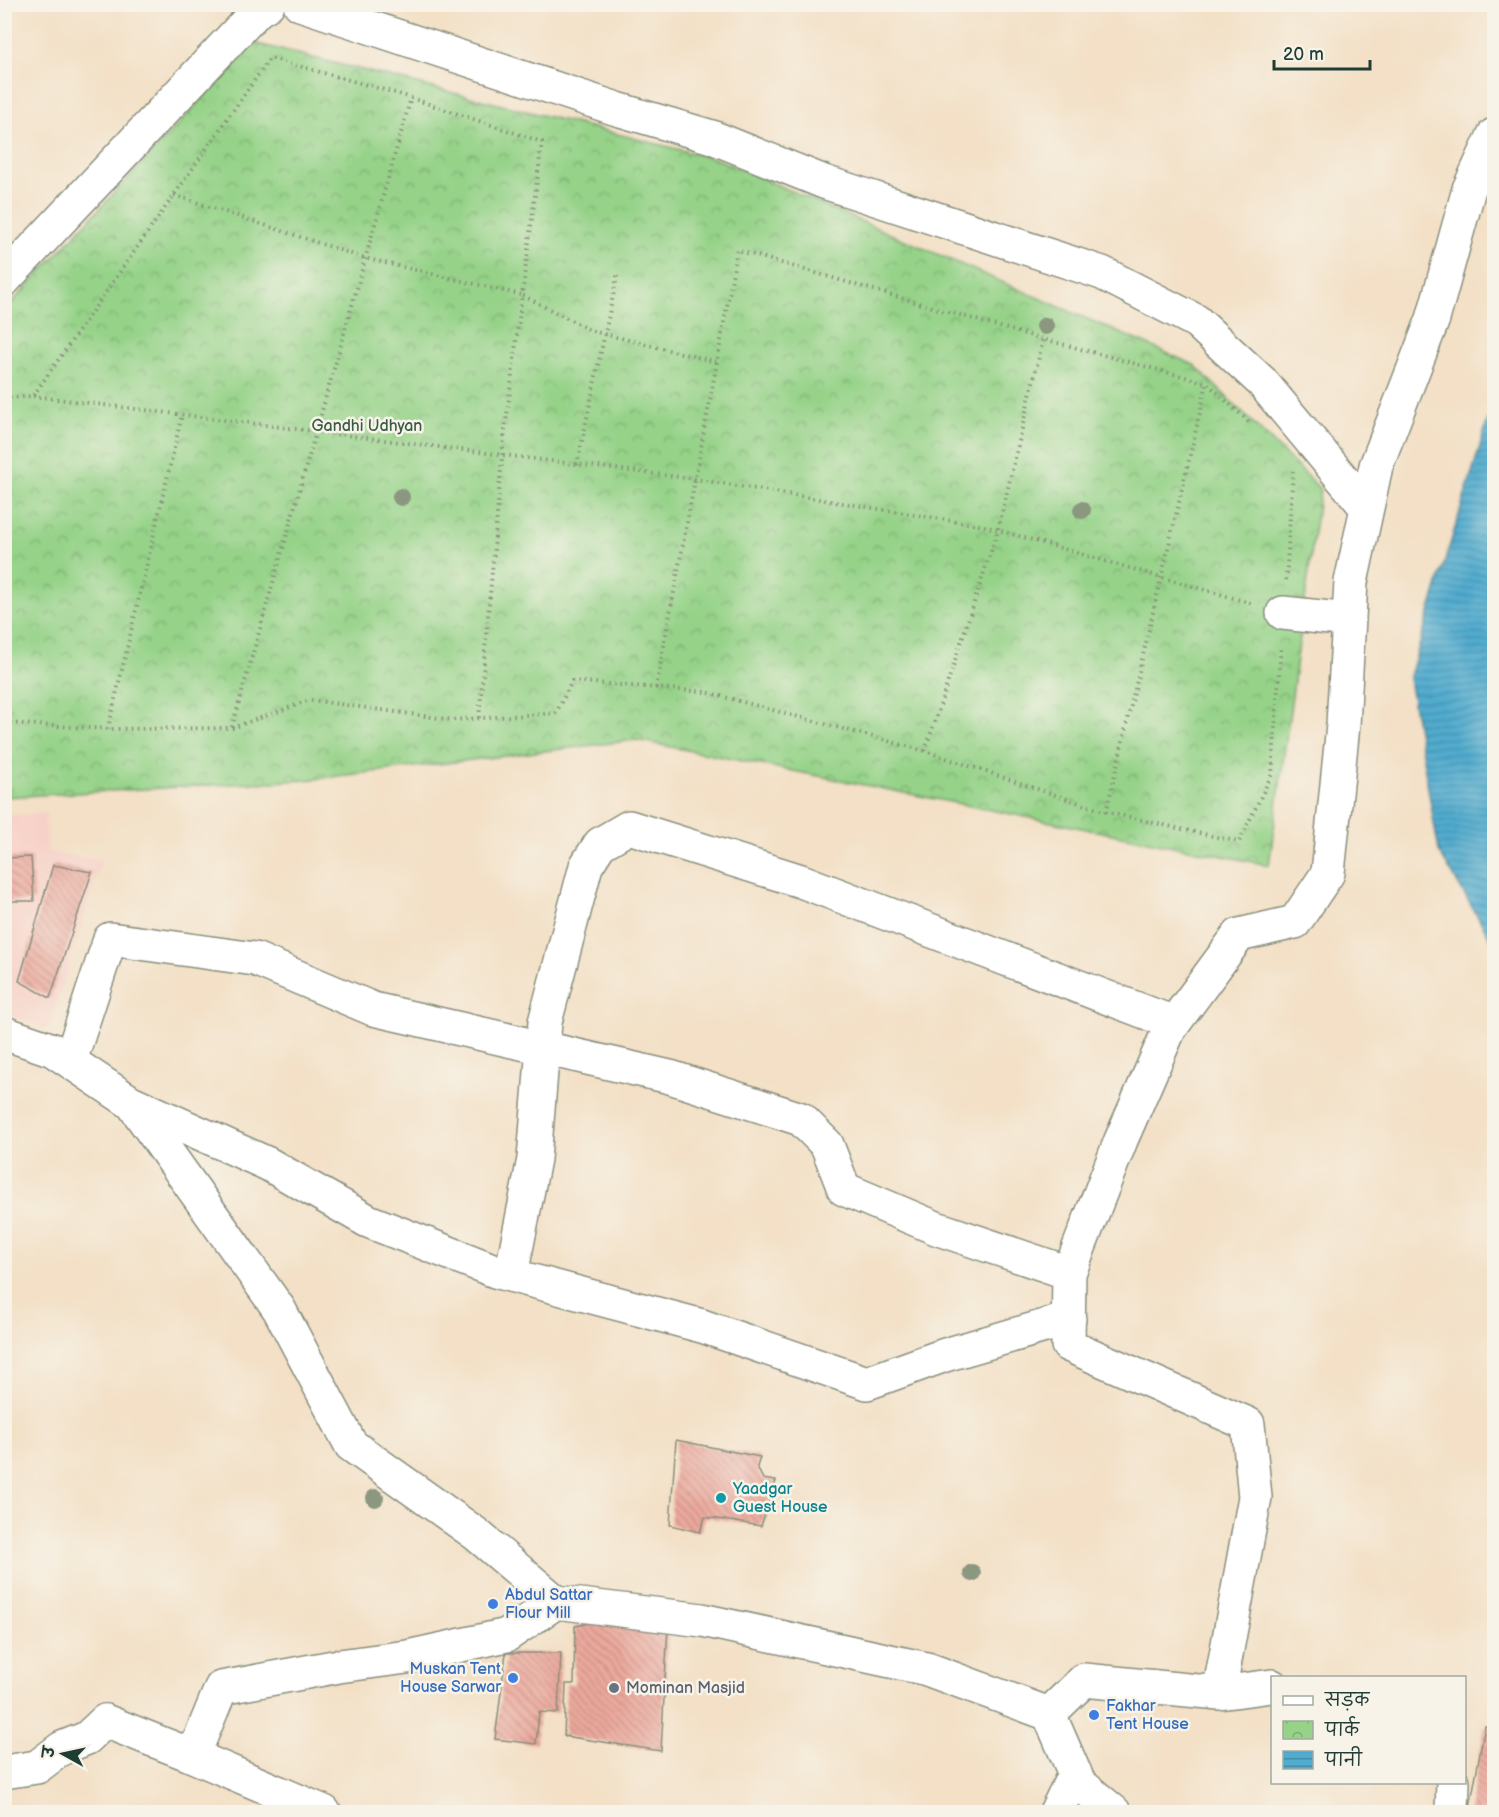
<svg xmlns="http://www.w3.org/2000/svg" width="1499" height="1817" viewBox="0 0 1499 1817" font-family="'Balsamiq Sans','Playpen Sans Deva',sans-serif">
<defs>
<pattern id="park-crowns" width="20" height="18" patternUnits="userSpaceOnUse" patternTransform="scale(1.5)"><rect width="20" height="18" fill="#96d389"/><path d="M2 6a3 3 0 1 1 6 0M12 15a3 3 0 1 1 6 0" fill="none" stroke="#7aac71"/></pattern>
<pattern id="water-rules" width="6" height="5" patternUnits="userSpaceOnUse" patternTransform="scale(1.5)"><rect width="6" height="5" fill="#51accf"/><path d="M0 2.5h6" fill="none" stroke="#438da9"/></pattern>
<pattern id="building-back-hatch" width="6" height="6" patternUnits="userSpaceOnUse" patternTransform="scale(1.5)"><rect width="6" height="6" fill="#eda99d"/><path d="M-1 5l2 2M0 0l6 6M5-1l2 2" fill="none" stroke="#bf8b81"/></pattern>
</defs>
<rect width="100%" height="100%" fill="#f7f3e8"/>
<filter id="ink" filterUnits="userSpaceOnUse"><feTurbulence type="fractalNoise" baseFrequency=".0167" numOctaves="2"/><feDisplacementMap in="SourceGraphic" scale="12" xChannelSelector="R" yChannelSelector="G"/><feConvolveMatrix kernelMatrix="1 2 1 2 8 2 1 2 1" color-interpolation-filters="sRGB"/></filter>
<filter id="wash" filterUnits="userSpaceOnUse"><feTurbulence type="fractalNoise" baseFrequency=".008" numOctaves="4" result="noise"/><feDisplacementMap in="SourceGraphic" scale="24" xChannelSelector="R" yChannelSelector="G"/><feGaussianBlur stdDeviation="1.35" result="paint"/><feColorMatrix in="noise" values="0 0 0 0 0 0 0 0 0 0 0 0 0 0 0 0 0 1.4 0 .05"/><feComposite in="paint" operator="in"/></filter>
<g filter="url(#wash)">
<rect width="100%" height="100%" fill="#f3e0c6"/>
<!-- built -->
<path fill="#f7d1c8" d="M46,813L47,852L102,860L48,1029L5,1014V816Z"/>
<!-- park -->
<path fill="url(#park-crowns)" stroke="#5a885e" stroke-width="1.5" d="M254,43L717,159L1194,365L1320,489L1269,865L636,740L306,780L5,797L4,311Z"/>
<!-- water -->
<path fill="url(#water-rules)" stroke="#387482" stroke-width="1.5" d="M1494,400V944L1439,852L1409,679Z"/>
<g id="blocks">
<!-- building -->
<path fill="url(#building-back-hatch)" d="M31,857L34,901H5V858Z
M53,865L92,872L50,998L19,981Z
M676,1440L760,1457L757,1467L763,1479L776,1481L761,1526L705,1517L700,1532L670,1525Z
M615,1618L668,1627L661,1751L564,1736L566,1684H574L575,1626Z
M506,1653H561L558,1713L539,1712L536,1744L495,1739Z
M1485,1726L1494,1727V1812H1469Z"/>
</g>
</g>
<g filter="url(#ink)">
<use href="#blocks" fill-opacity="0" stroke="#898e7d" stroke-width="1.5"/>
<g fill="none" stroke-linecap="round" stroke-linejoin="round">
<!-- minor casing -->
<g stroke="#898e7d" stroke-width="36">
<path id="minor" d="M300,4L617,109L712,137L824,182L1102,273L1196,321L1262,382L1367,508
M4,280L258,10L268,4
M1283,613L1349,620
M4,1033L53,1050L132,1103L279,1309L351,1445L476,1534L556,1602L702,1620L927,1669L1049,1714L1084,1680L1219,1693L1255,1497L1248,1424L1068,1345L1069,1273L1121,1140L1169,1030L1239,935L1295,922L1328,873L1343,725L1351,582L1376,466L1433,319L1469,189L1494,135
M70,1061L110,939L255,959L373,1009L670,1077L801,1119L827,1145L844,1189L936,1228L1069,1273
M133,1103L268,1164L368,1221L495,1271L702,1326L867,1383L945,1355L1069,1319
M511,1275L534,1159L545,1022L586,866L600,844L629,827L801,881L1174,1023
M1219,1693L1272,1686
M1049,1714L1079,1783L1114,1812
M193,1756L324,1812
M4,1772L37,1767L62,1748L87,1738L105,1721L193,1756L221,1688L339,1666L407,1657L507,1635L556,1602
M1056,1812L1075,1773
M1452,1812L1453,1782"/>
</g>
<!-- path -->
<path stroke="#898e7d" stroke-width="4" stroke-dasharray="1.5 4.5" stroke-linecap="butt" d="M174,195L364,258L522,295L503,447L479,718
M33,396L695,479L984,526L1254,604
M4,398L33,396L270,58L399,94L542,142L522,295L592,331L717,362L737,250L1021,333L1207,383L1250,423
M577,465L618,272
M1286,580L1293,471
M656,688L717,362
M4,723L108,729L232,728L310,700L453,720L556,713L572,681L706,692L925,751L1106,812L1239,842L1272,774L1281,645
M232,727L411,98
M108,729L182,415
M925,751L998,530L1043,340
M1106,812L1207,383"/>
<!-- minor -->
<use href="#minor" stroke="#fff" stroke-width="33"/>
</g>
<!-- trees -->
<g fill="#8c977f">
<circle cx="1045" cy="326" r="9"/>
<circle cx="401" cy="497" r="9"/>
<circle cx="1082" cy="510" r="9"/>
<circle cx="375" cy="1498" r="9"/>
<circle cx="972" cy="1573" r="9"/>
</g>
</g>
<!-- markers -->
<circle fill="#0f9aa8" stroke="#f7f3e8" stroke-width="2" cx="721" cy="1498" r="6"/>
<g fill="#3f7fe0" stroke="#f7f3e8" stroke-width="2">
<circle cx="493" cy="1604" r="6"/>
<circle cx="513" cy="1678" r="6"/>
<circle cx="1094" cy="1715" r="6"/>
</g>
<circle fill="#6b7280" stroke="#f7f3e8" stroke-width="2" cx="614" cy="1688" r="6"/>
<g text-anchor="middle" dominant-baseline="central" stroke-width="5" stroke-linejoin="round" paint-order="stroke">
<!-- park labels -->
<g font-size="16" fill="#375b45" stroke="#f7f3e8">
<text x="367" y="426">Gandhi Udhyan</text>
</g>
<!-- culture labels -->
<g font-size="16" fill="#0d838f" stroke="#f7f3e8" text-anchor="start">
<text x="733" y="1489">Yaadgar<tspan x="733" dy="18">Guest House</tspan></text>
</g>
<!-- shop labels -->
<g font-size="16" fill="#366cbe" stroke="#f7f3e8" text-anchor="start">
<text x="505" y="1595">Abdul Sattar<tspan x="505" dy="18">Flour Mill</tspan></text>
<text x="501" y="1669" text-anchor="end">Muskan Tent<tspan x="501" dy="18">House Sarwar</tspan></text>
<text x="1106" y="1706">Fakhar<tspan x="1106" dy="18">Tent House</tspan></text>
</g>
<!-- worship labels -->
<g font-size="16" fill="#5b616d" stroke="#f7f3e8" text-anchor="start">
<text x="626" y="1688">Mominan Masjid</text>
</g>
</g>
<!-- margin -->
<rect width="1499" height="1817" fill="none" stroke="#f7f3e8" stroke-width="24"/>
<!-- legend -->
<rect x="1271" y="1676" width="195" height="108" fill="#f7f3e8" stroke="#a1aaa0" stroke-width="1.5"/>
<rect x="1283" y="1696" width="30" height="9" fill="#ffffff" stroke="#a1aaa0" stroke-width="1.5"/>
<text x="1325" y="1706" font-size="18" fill="#1f3d34">सड़क</text>
<rect x="1283" y="1721" width="30" height="18" fill="url(#park-crowns)" stroke="#a1aaa0" stroke-width="1.5"/>
<text x="1325" y="1736" font-size="18" fill="#1f3d34">पार्क</text>
<rect x="1283" y="1751" width="30" height="18" fill="url(#water-rules)" stroke="#a1aaa0" stroke-width="1.5"/>
<text x="1325" y="1766" font-size="18" fill="#1f3d34">पानी</text>
<!-- north arrow -->
<g transform="translate(63 1754) rotate(278)" stroke="#f7f3e8" stroke-width="4.5" paint-order="stroke">
<path d="M0-4.5L10 22L0 15L-10 22Z" fill="#1f3d34"/>
<text y="-9" font-size="16" font-weight="bold" text-anchor="middle" fill="#1f3d34">उ</text>
</g>
<!-- scale -->
<path d="M1274 60v9h96v-9" fill="none" stroke="#1f3d34" stroke-width="3"/>
<text x="1283" y="60" font-size="18" fill="#1f3d34" stroke="#f7f3e8" stroke-width="4.5" paint-order="stroke">20 m</text>
</svg>
